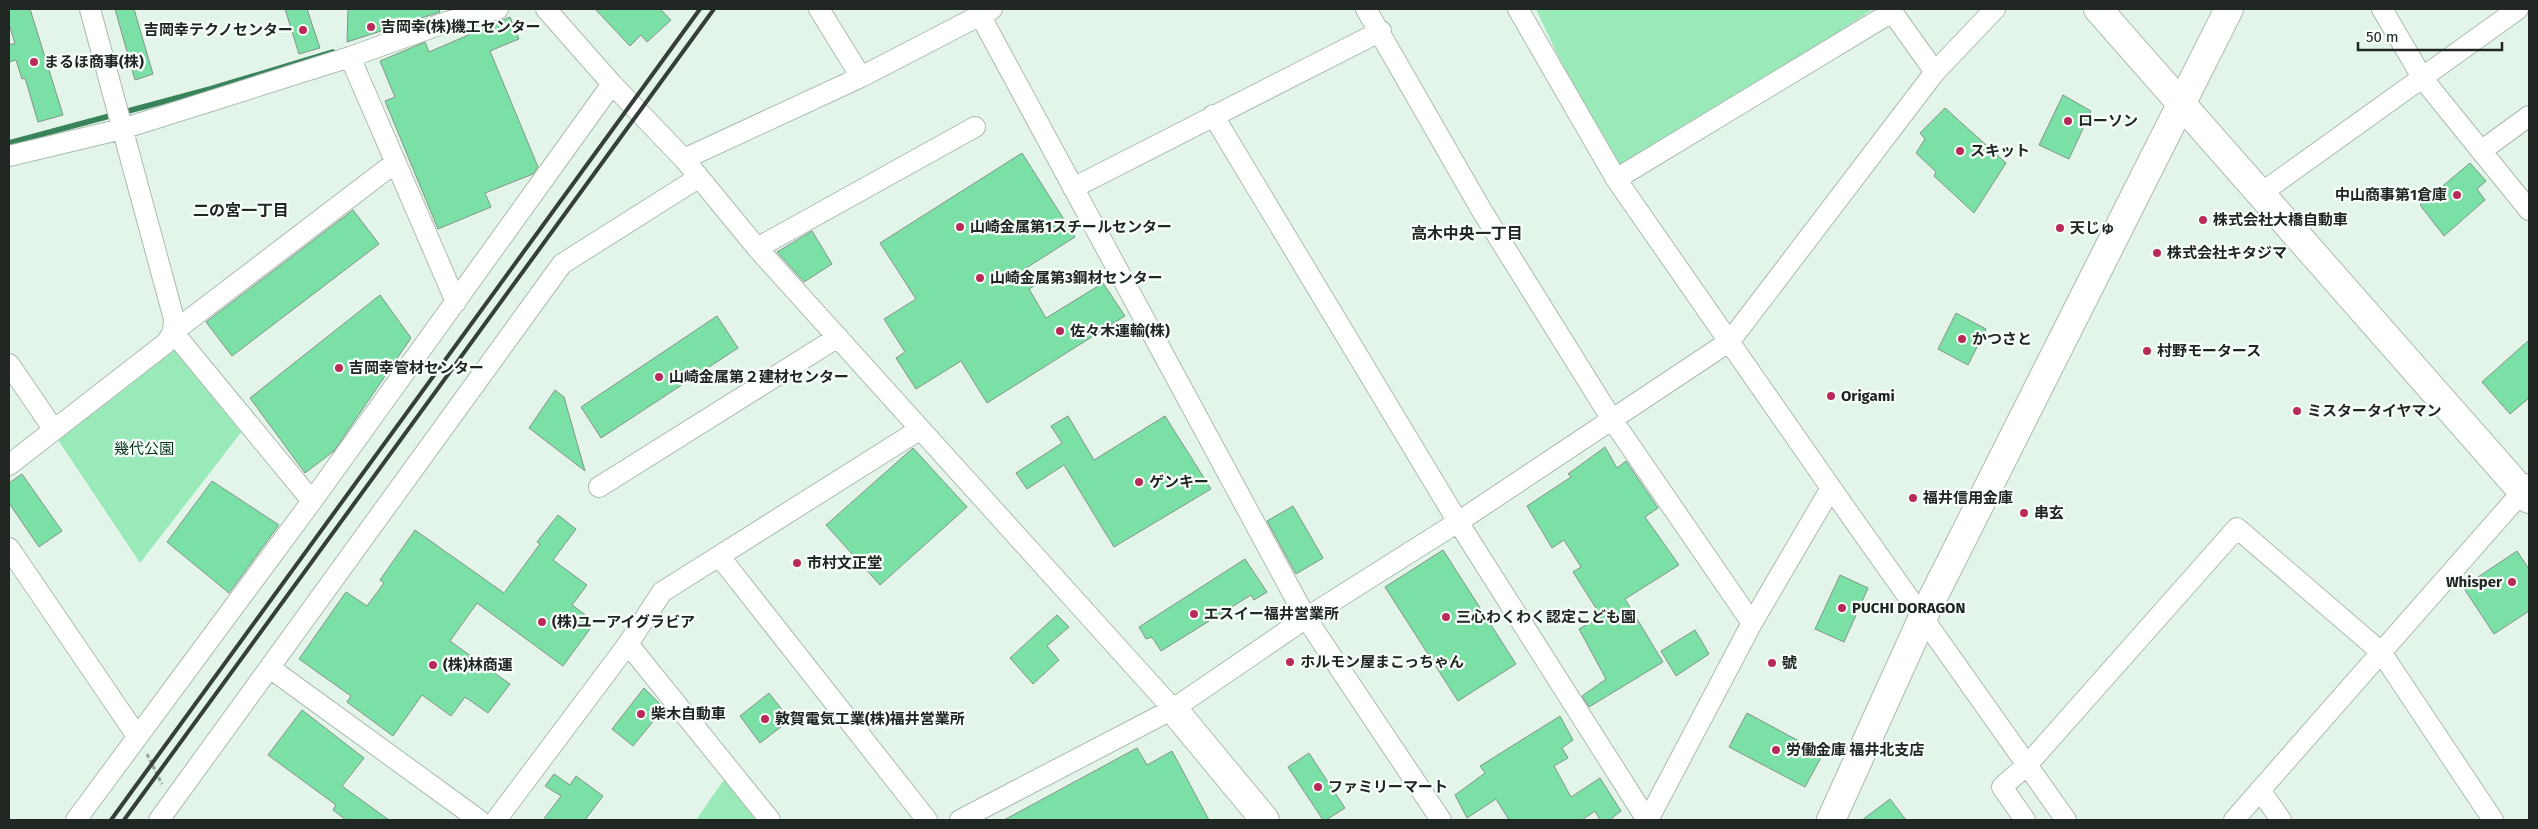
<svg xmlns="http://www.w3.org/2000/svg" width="2538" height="829" viewBox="0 0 2538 829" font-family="'Fira Sans','Noto Sans JP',sans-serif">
<rect width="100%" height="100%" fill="#e3f5e9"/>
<!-- green -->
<path fill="#9ae9b9" d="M1536,9H1873L1616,179Z
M175,341L246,426L140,563L54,434Z
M730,771L770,820H696Z"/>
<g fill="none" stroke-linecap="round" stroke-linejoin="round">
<!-- stream -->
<path stroke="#39835b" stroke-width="5.5" d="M9,143L210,89L333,52"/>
</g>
<!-- building -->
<path fill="#7be0a5" stroke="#849489" d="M9,9H30L63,115L38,122L25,78L22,79L16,60L9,62V44H15L9,24Z
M115,9H134L153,74L135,80Z
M285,9H307L320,48L299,54Z
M348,9H439L440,12L347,42Z
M595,9H660L671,20L647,42L641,35L630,46Z
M510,17L519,39L490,51L538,167L533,174L485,193L491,207L438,229L385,101L395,97L380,61L425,42L429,52Z
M2063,95L2091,111L2069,159L2039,145Z
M1945,108L2006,163L1974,213L1934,176L1936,172L1916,153L1925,139L1920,133Z
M1022,153L1075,237L1023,270L1034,286L1029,289L1046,318L1103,283L1125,316L987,403L961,361L916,389L896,358L905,352L884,319L916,299L880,243Z
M2470,163L2486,181L2477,189L2485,200L2444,236L2420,205Z
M353,210L379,244L232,356L206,322Z
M812,231L832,264L804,282L777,252Z
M380,295L411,338L334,451L305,473L250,398Z
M1956,313L1986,329L1968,365L1938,349Z
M717,316L738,348L601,438L581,407Z
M2529,340V398L2510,414L2482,382Z
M555,390L564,397L585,471L529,428Z
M1068,416L1094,460L1165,416L1211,489L1114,547L1064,465L1027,489L1016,473L1062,443L1051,426Z
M1605,447L1617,468L1626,461L1658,508L1645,517L1679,565L1625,599L1663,662L1589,707L1582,696L1606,679L1579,629L1601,616L1573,572L1581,567L1564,540L1552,548L1527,506L1571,477L1568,474Z
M913,448L967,507L880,585L826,525Z
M22,474L62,531L39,547L9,503V483Z
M212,481L279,525L229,593L167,542Z
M1293,506L1323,558L1296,574L1267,521Z
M558,515L576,529L553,560L587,585L572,605L595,622L563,666L477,603L450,641L510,684L488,713L465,697L451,716L422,695L393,736L347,702L351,696L299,659L346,592L367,606L384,583L380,580L415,530L504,593L540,544L537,542Z
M1443,550L1516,664L1458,701L1385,587Z
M2517,551L2529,569V611L2494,634L2463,587Z
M1245,559L1267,592L1254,600L1251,595L1161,651L1152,637L1146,639L1139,627Z
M1840,575L1868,588L1844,642L1815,629Z
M1057,615L1069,627L1047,646L1059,660L1033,684L1010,658Z
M1695,630L1709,654L1676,676L1661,651Z
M644,688L664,708L633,746L612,729Z
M769,693L790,720L760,743L740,716Z
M302,710L364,758L342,786L389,820H346L333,810L336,805L268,755Z
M1747,713L1823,754L1805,787L1729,747Z
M1560,716L1573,740L1562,748L1568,758L1554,766L1571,797L1600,778L1621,811L1610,820H1600L1595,811L1582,820H1509L1496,799L1467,818L1455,795L1485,773L1480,766Z
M1137,748L1147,765L1172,751L1209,820H1004Z
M1309,753L1345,808L1326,820H1323L1288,767Z
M554,774L570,785L576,776L603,796L585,820H543L561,796L545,786Z
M1890,799L1906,820H1862Z"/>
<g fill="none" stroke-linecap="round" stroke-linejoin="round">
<!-- street casing -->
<g stroke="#abbbb0" stroke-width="22">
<path id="street" d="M546,9L612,84L684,159L757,248L1173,709
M819,9L861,77
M1366,9L1482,211L1611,418L1752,623
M1518,9L1616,179L1831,488L2066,820
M1890,9L1935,72
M2382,9L2423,79L2529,210
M980,15L1306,618L1441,820
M350,57L456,302
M1213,115L1458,522L1647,820
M2481,151L2529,116
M9,156L122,129L350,57L447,22L498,9
M684,159L861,77L992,9
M1616,179L1892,12
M1073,188L1381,31
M2260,194L2518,9
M757,248L975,127
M9,364L54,430
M9,465L166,343L173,332L174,319L90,9
M599,487L838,337
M312,501L173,332L396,162
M9,548L137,736
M720,557L927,820
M628,644L770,820
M270,668L479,820
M2260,790L2281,820
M76,820L312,501L612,84
M159,820L562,264L698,178
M496,820L628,644L662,592L919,430
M960,820L1173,709L1306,618L1458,522L1730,341L1935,72L1995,9
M1648,820L1752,623L1831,488
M2025,820L2002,787L2028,764L2237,528L2381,652L2493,820
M2234,820L2529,484"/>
</g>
<!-- secondary casing -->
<g stroke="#abbbb0" stroke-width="30">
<path id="secondary" d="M2098,9L2529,499
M1173,709L1265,820
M1831,820L1923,617L2229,9"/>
</g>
<!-- path -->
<path stroke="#98a69d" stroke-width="3" stroke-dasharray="4 2.5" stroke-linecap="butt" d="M147,754L162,784"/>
<!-- street -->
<use href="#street" stroke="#fff" stroke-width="20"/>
<!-- secondary -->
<use href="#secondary" stroke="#fff" stroke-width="28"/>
<!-- rail -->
<path stroke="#353e38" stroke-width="4" d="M111,820L700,9
M124,820L714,9"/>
</g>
<!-- markers -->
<g fill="#b92a59" stroke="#f8fffa" stroke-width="2">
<circle cx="371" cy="27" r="5"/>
<circle cx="303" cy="30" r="5"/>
<circle cx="34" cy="62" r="5"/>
<circle cx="2068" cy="121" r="5"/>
<circle cx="1960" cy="151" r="5"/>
<circle cx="2457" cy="195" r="5"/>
<circle cx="2203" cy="220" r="5"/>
<circle cx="960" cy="227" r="5"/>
<circle cx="2060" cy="228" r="5"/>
<circle cx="2157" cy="253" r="5"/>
<circle cx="980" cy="278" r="5"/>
<circle cx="1060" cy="331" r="5"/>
<circle cx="1962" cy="339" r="5"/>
<circle cx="2147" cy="351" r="5"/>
<circle cx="339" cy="368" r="5"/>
<circle cx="659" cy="377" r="5"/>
<circle cx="1831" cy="396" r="5"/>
<circle cx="2297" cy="411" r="5"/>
<circle cx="1139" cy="482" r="5"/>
<circle cx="1913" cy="498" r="5"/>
<circle cx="2024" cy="513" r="5"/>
<circle cx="797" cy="563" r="5"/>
<circle cx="2512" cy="582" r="5"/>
<circle cx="1842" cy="608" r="5"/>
<circle cx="1194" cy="614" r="5"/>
<circle cx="1446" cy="617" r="5"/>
<circle cx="542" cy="622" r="5"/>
<circle cx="1290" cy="662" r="5"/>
<circle cx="1772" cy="663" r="5"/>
<circle cx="433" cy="665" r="5"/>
<circle cx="641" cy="714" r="5"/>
<circle cx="765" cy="719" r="5"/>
<circle cx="1776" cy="750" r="5"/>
<circle cx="1318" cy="787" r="5"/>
</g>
<g text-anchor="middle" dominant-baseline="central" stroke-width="4.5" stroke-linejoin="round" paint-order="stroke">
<!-- poi labels -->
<g font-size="15" font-weight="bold" fill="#202722" stroke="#f8fffa" text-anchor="start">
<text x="381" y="27">吉岡幸(株)機工センター</text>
<text x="293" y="30" text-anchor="end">吉岡幸テクノセンター</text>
<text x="44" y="62">まるほ商事(株)</text>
<text x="2078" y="121">ローソン</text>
<text x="1970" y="151">スキット</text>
<text x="2447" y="195" text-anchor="end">中山商事第1倉庫</text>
<text x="2213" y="220">株式会社大橋自動車</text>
<text x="970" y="227">山崎金属第1スチールセンター</text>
<text x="2070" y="228">天じゅ</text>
<text x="2167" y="253">株式会社キタジマ</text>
<text x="990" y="278">山崎金属第3鋼材センター</text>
<text x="1070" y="331">佐々木運輸(株)</text>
<text x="1972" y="339">かつさと</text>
<text x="2157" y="351">村野モータース</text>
<text x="349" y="368">吉岡幸管材センター</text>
<text x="669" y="377">山崎金属第２建材センター</text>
<text x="1841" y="396">Origami</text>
<text x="2307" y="411">ミスタータイヤマン</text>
<text x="1149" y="482">ゲンキー</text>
<text x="1923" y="498">福井信用金庫</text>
<text x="2034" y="513">串玄</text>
<text x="807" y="563">市村文正堂</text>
<text x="2502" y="582" text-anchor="end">Whisper</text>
<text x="1852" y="608">PUCHI DORAGON</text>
<text x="1204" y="614">エスイー福井営業所</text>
<text x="1456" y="617">三心わくわく認定こども園</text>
<text x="552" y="622">(株)ユーアイグラビア</text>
<text x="1300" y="662">ホルモン屋まこっちゃん</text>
<text x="1782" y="663">號</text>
<text x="443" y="665">(株)林商運</text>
<text x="651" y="714">柴木自動車</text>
<text x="775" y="719">敦賀電気工業(株)福井営業所</text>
<text x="1786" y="750">労働金庫 福井北支店</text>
<text x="1328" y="787">ファミリーマート</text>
</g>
<!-- park labels -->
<g font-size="15" fill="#06331d" stroke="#f8fffa">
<text x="144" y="449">幾代公園</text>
</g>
<!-- neighbourhood labels -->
<g font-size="16" font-weight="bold" fill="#202722" stroke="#f8fffa">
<text x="241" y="210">二の宮一丁目</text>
<text x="1467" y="233">高木中央一丁目</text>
</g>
</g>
<!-- border -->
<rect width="2538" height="829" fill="none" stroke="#202722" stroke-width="20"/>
<!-- scale -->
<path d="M2358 42v8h144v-8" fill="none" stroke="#202722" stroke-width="2.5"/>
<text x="2366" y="42" font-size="15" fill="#202722" stroke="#f8fffa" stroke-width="4" paint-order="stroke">50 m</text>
</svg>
